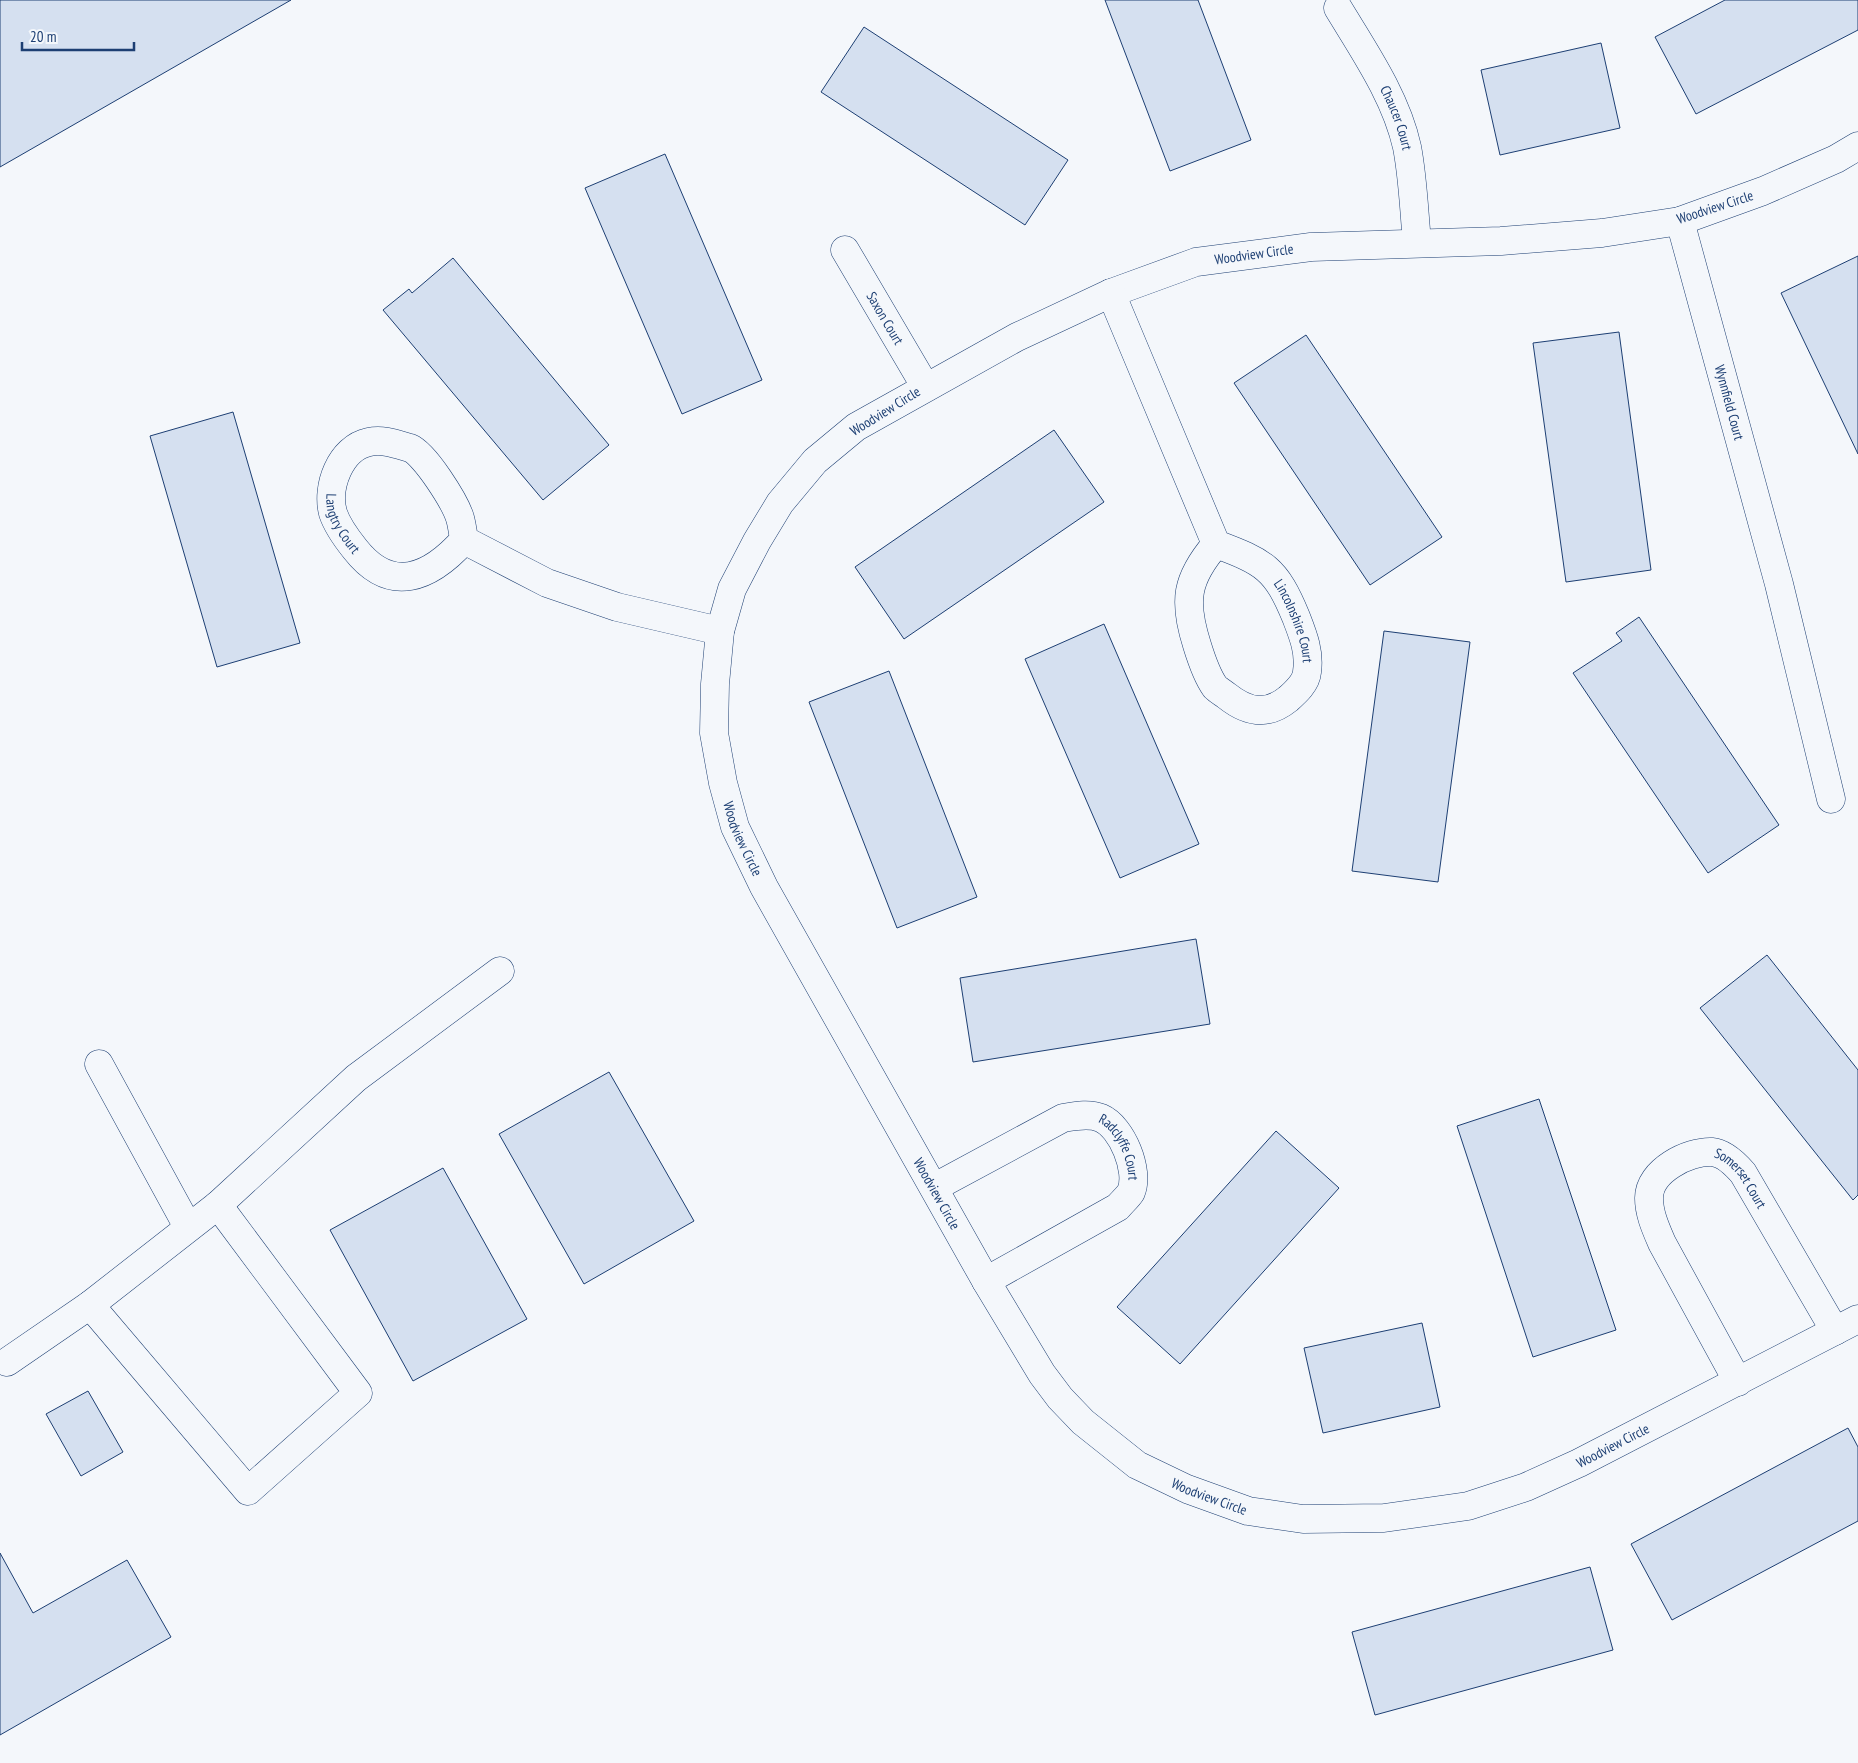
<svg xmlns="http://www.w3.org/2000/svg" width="1858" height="1763" viewBox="0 0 1858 1763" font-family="'PT Sans Narrow',sans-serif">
<rect width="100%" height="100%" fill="#f4f7fb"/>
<!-- building -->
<path fill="#d5e0f0" stroke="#1d3f73" d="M0,0H291L0,167Z
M1105,0H1198L1251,140L1170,171Z
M1725,0H1858V30L1696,114L1655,37Z
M864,27L1068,160L1025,225L821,92Z
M1601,43L1620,128L1500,155L1481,70Z
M665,154L762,380L682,414L585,188Z
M1858,256V454L1781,293Z
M453,258L609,445L543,500L383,310L409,289L412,293Z
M1619,332L1651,570L1566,582L1533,343Z
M1306,335L1442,537L1370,585L1234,383Z
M233,412L300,643L217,667L150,436Z
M1054,430L1104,502L904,639L855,567Z
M1639,617L1779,825L1708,873L1573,673L1622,641L1616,633Z
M1104,624L1199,844L1120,878L1025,659Z
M1384,631L1470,642L1438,882L1352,871Z
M889,671L977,897L897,928L809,702Z
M1196,939L1210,1024L973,1062L960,978Z
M1767,955L1858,1070V1195L1853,1200L1700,1008Z
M609,1072L694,1221L584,1284L499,1134Z
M1539,1099L1616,1330L1533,1357L1457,1126Z
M1276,1131L1339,1188L1180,1364L1117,1307Z
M443,1168L527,1319L413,1381L330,1230Z
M1422,1323L1440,1407L1323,1433L1304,1348Z
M88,1391L123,1452L81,1476L46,1414Z
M1848,1428L1858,1447V1521L1672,1620L1631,1544Z
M0,1553L33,1613L127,1560L171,1637L0,1735Z
M1590,1567L1613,1650L1375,1715L1352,1632Z"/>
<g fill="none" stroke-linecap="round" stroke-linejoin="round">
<!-- minor casing -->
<g stroke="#1d3f73" stroke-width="29">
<g id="minor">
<path id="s1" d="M1338,8C1364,51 1396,97 1407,147C1413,178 1414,211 1417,242"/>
<path id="s2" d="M1858,146L1836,159L1763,191L1680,221L1602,233L1501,241L1311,247L1196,262L1111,293L1017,337L856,427L815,461L780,503L757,541L732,589L720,631L715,684L714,733L723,783L735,827L764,887L986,1281L1042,1374L1060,1398L1083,1422L1137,1465L1187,1489L1248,1511L1303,1519L1384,1518L1468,1506L1526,1487L1579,1463L1858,1319"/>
<path id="s3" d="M1680,221L1779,584L1831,799"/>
<path id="s4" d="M845,250L925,386"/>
<path id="s5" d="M1111,293L1216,544C1264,562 1276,568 1296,617C1303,635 1310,652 1307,672C1306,683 1296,692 1288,699C1267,716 1247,712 1227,696C1223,693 1218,690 1215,687C1207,676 1201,658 1197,645C1183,601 1186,579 1216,544"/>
<path id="s6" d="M464,540C463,533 462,525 460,518C455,502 425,454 410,448C396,444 383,439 369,442C340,448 326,487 333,513C337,525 347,539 355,549C391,595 430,578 464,540L547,583L617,607L720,631"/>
<path d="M99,1064L188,1227"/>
<path id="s7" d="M935,1187L1063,1118C1075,1116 1089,1113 1101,1118C1122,1127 1140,1171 1131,1192C1128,1197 1122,1202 1118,1207L986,1281"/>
<path d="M90,1305L248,1491L358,1393L218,1205"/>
<path d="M7,1362L90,1305L218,1205L356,1078L500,971"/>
<path id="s8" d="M1738,1382L1662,1243C1656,1229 1649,1214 1649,1198C1649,1171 1688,1151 1712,1152C1724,1153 1736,1165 1743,1173L1835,1331"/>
</g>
</g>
<!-- minor -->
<use href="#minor" stroke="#f4f7fb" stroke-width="28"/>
</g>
<g text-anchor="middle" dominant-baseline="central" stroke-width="4" stroke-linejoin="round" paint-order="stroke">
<!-- street labels -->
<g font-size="14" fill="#1d3f73" stroke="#f4f7fb">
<text stroke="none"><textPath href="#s1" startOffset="125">Chaucer Court</textPath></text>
<text transform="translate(1715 207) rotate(-18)">Woodview Circle</text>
<text transform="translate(1254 254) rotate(-8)">Woodview Circle</text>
<text stroke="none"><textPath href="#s4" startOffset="79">Saxon Court</textPath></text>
<text stroke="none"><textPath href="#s3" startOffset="188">Wynnfield Court</textPath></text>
<text transform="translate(885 411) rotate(-32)">Woodview Circle</text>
<text stroke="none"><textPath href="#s6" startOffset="252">Langtry Court</textPath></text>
<text stroke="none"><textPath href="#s5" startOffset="389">Lincolnshire Court</textPath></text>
<text stroke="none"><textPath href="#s2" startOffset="1521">Woodview Circle</textPath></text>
<text stroke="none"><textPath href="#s7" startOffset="220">Radclyffe Court</textPath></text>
<text stroke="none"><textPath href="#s8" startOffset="331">Somerset Court</textPath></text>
<text stroke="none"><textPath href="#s2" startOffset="1926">Woodview Circle</textPath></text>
<text stroke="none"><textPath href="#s2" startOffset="2766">Woodview Circle</textPath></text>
<text stroke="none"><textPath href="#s2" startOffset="2346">Woodview Circle</textPath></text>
</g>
</g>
<!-- scale -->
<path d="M22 42v8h112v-8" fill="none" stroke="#1d3f73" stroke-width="2.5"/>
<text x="30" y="42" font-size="15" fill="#1d3f73" stroke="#f4f7fb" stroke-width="4" paint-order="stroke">20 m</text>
</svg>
